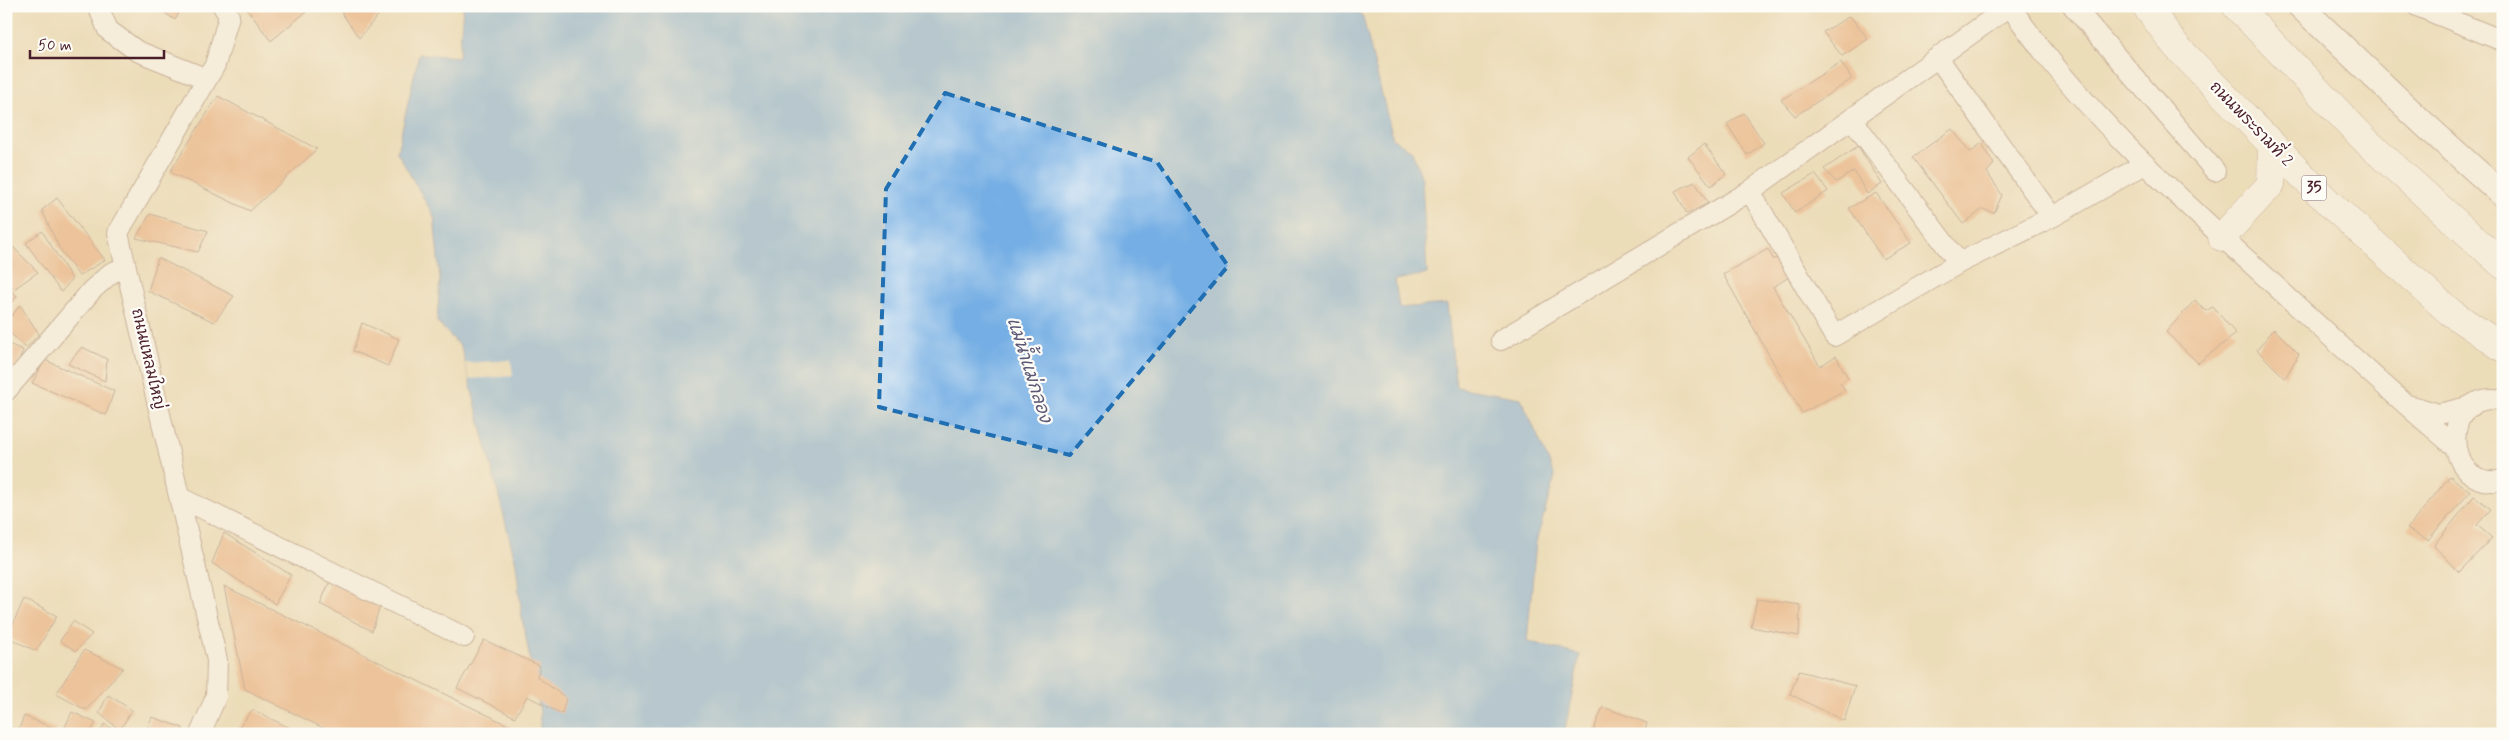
<svg xmlns="http://www.w3.org/2000/svg" width="2509" height="740" viewBox="0 0 2509 740" font-family="Mynerve,'Playpen Sans Thai',sans-serif">
<rect width="100%" height="100%" fill="#fdfcf7"/>
<filter id="ink" filterUnits="userSpaceOnUse"><feTurbulence type="fractalNoise" baseFrequency=".02" numOctaves="2"/><feDisplacementMap in="SourceGraphic" scale="10" xChannelSelector="R" yChannelSelector="G"/><feConvolveMatrix kernelMatrix="1 2 1 2 8 2 1 2 1" color-interpolation-filters="sRGB"/></filter>
<filter id="wash" filterUnits="userSpaceOnUse"><feTurbulence type="fractalNoise" baseFrequency=".0096" numOctaves="4" result="noise"/><feDisplacementMap in="SourceGraphic" scale="20" xChannelSelector="R" yChannelSelector="G"/><feGaussianBlur stdDeviation="1.12" result="paint"/><feColorMatrix in="noise" values="0 0 0 0 0 0 0 0 0 0 0 0 0 0 0 0 0 1.4 0 .05"/><feComposite in="paint" operator="in"/></filter>
<g filter="url(#wash)">
<rect width="100%" height="100%" fill="#ecddb9"/>
<!-- water -->
<path fill="#74aee4" stroke="#5f6688" d="M463,6H1356L1363,18L1393,139L1412,151L1422,179L1427,274L1395,280L1399,308L1447,304L1456,387L1521,398L1555,476L1536,542L1527,641L1580,655L1564,734H540V712L522,617L516,564L461,347L437,322L440,279L434,216L397,152L419,54L459,57Z"/>
<!-- pier -->
<path fill="#ecddb9" d="M511,360L513,376L469,379L465,363Z"/>
<g id="blocks">
<!-- building -->
<path fill="#eca473" d="M155,6H183L175,20Z
M248,6H313L271,41L246,8Z
M337,6H386L359,38Z
M1850,16L1868,39L1842,56L1823,32Z
M1841,62L1852,79L1795,116L1781,100Z
M218,96L317,149L250,211L170,172Z
M1744,113L1764,143L1747,155L1727,124Z
M1952,129L1970,152L1982,143L1994,164L1987,172L2002,195L1994,213L1983,209L1963,224L1913,157Z
M1704,144L1726,174L1711,186L1688,157Z
M1858,146L1882,184L1867,194L1854,171L1836,182L1824,169Z
M1815,174L1828,191L1795,213L1783,193Z
M1695,182L1708,203L1687,214L1675,191Z
M1876,193L1911,243L1883,259L1849,208Z
M57,198L105,260L79,276L59,248L42,210Z
M150,214L208,231L198,252L136,238Z
M42,231L72,279L61,292L26,243Z
M6,240L38,272L14,289L6,276Z
M1768,249L1773,259L1781,258L1789,277L1773,287L1820,366L1836,356L1848,378L1840,383L1845,390L1802,413L1723,274Z
M158,258L234,296L214,322L148,291Z
M6,284L17,296L8,307L6,305Z
M2195,300L2205,311L2213,307L2236,334L2198,363L2166,332Z
M20,305L39,334L26,348L6,329V323Z
M362,323L399,339L388,366L353,351Z
M2274,329L2299,354L2285,378L2257,350Z
M6,343L23,350L13,376L6,372Z
M82,347L107,359L105,381L68,364Z
M45,360L114,391L106,415L32,383Z
M2450,476L2470,492L2428,540L2407,529Z
M2474,496L2491,509L2477,525L2492,538L2459,572L2434,545Z
M224,533L291,575L275,604L212,563Z
M330,581L380,606L372,631L320,604Z
M224,586L526,734H335L245,689Z
M24,599L57,616L36,651L7,637Z
M1757,599L1800,605L1799,636L1751,627Z
M73,621L92,634L76,651L60,641Z
M484,640L540,666L537,677L566,698L562,714L527,696L515,717L457,688Z
M84,650L123,668L86,710L56,694Z
M1799,671L1855,686L1844,721L1790,694Z
M108,695L132,710L120,730L99,713Z
M1603,707L1647,723L1644,734H1592Z
M252,710L303,734H247L238,729Z
M72,712L96,723L89,734H68L63,731Z
M24,716L56,729L53,734H17Z
M152,717L183,728L181,734H145Z
M104,724L122,734H100Z"/>
</g>
</g>
<g filter="url(#ink)">
<use href="#blocks" fill-opacity="0" stroke="#9b7e72" stroke-width="1"/>
<g fill="none" stroke-linecap="round" stroke-linejoin="round">
<!-- minor casing -->
<g stroke="#9b7e72" stroke-width="22">
<path id="minor" d="M98,6L108,30L137,51L207,79
M2073,6L2215,171
M2417,6L2503,41
M1938,58L2052,217L2145,164
M1852,119L1959,263
M1750,191L1834,336L1959,263L2052,217
M1501,340L1750,191L2010,6C2077,105 2167,187 2255,267C2321,328 2386,389 2454,446
M6,391L92,290L111,273L126,267
M2503,400C2437,388 2442,493 2503,480
M2412,406L2439,414L2472,406
M181,498L464,637
M200,734L216,697L217,660L118,233L215,65L229,16L223,6"/>
</g>
<!-- major casing -->
<g stroke="#9b7e72" stroke-width="27">
<path id="major" d="M2300,6L2424,124L2503,195"/>
</g>
<!-- highway casing -->
<g stroke="#9b7e72" stroke-width="29">
<path id="highway" d="M2146,6L2176,46L2329,203L2450,312L2503,348
M2236,6L2369,144L2503,265
M2222,237L2271,184L2272,146"/>
</g>
<!-- minor -->
<use href="#minor" stroke="#fff" stroke-width="20"/>
<!-- major -->
<use href="#major" stroke="#fff" stroke-width="25"/>
<!-- highway -->
<use href="#highway" stroke="#fff" stroke-width="28"/>
</g>
</g>
<!-- marked area -->
<path d="M0 0H2509V740H0ZM945,93L1157,162L1228,266L1070,455L879,407L886,189Z" fill="#ecddb9" fill-opacity=".55" fill-rule="evenodd"/>
<path fill="none" stroke="#1f6fb2" stroke-width="4" stroke-dasharray="10 6" stroke-linejoin="round" d="M945,93L1157,162L1228,266L1070,455L879,407L886,189Z"/>
<g text-anchor="middle" dominant-baseline="central" stroke-width="4.5" stroke-linejoin="round" paint-order="stroke">
<!-- shield labels -->
<rect fill="#fdfcf7" stroke="#806168" stroke-width="1" x="2301.5" y="175.5" width="25" height="25" rx="4"/>
<g font-size="15" font-weight="bold" fill="#4a1f2b">
<text x="2314" y="188">35</text>
</g>
<!-- street labels -->
<g font-size="16" fill="#4a1f2b" stroke="#fdfcf7">
<text transform="translate(2251 124) rotate(46)">ถนนพระรามที่ 2</text>
<text transform="translate(148 359) rotate(77)">ถนนแหลมใหญ่</text>
</g>
<!-- water labels -->
<g font-size="18" font-style="italic" fill="#5b5875" stroke="#fdfcf7">
<text transform="translate(1029 370) rotate(72)">แม่น้ำแม่กลอง</text>
</g>
</g>
<!-- margin -->
<rect width="2509" height="740" fill="none" stroke="#fdfcf7" stroke-width="25"/>
<!-- scale -->
<path d="M30 50v8h134v-8" fill="none" stroke="#4a1f2b" stroke-width="2.5"/>
<text x="38" y="50" font-size="15" fill="#4a1f2b" stroke="#fdfcf7" stroke-width="4" paint-order="stroke">50 m</text>
</svg>
